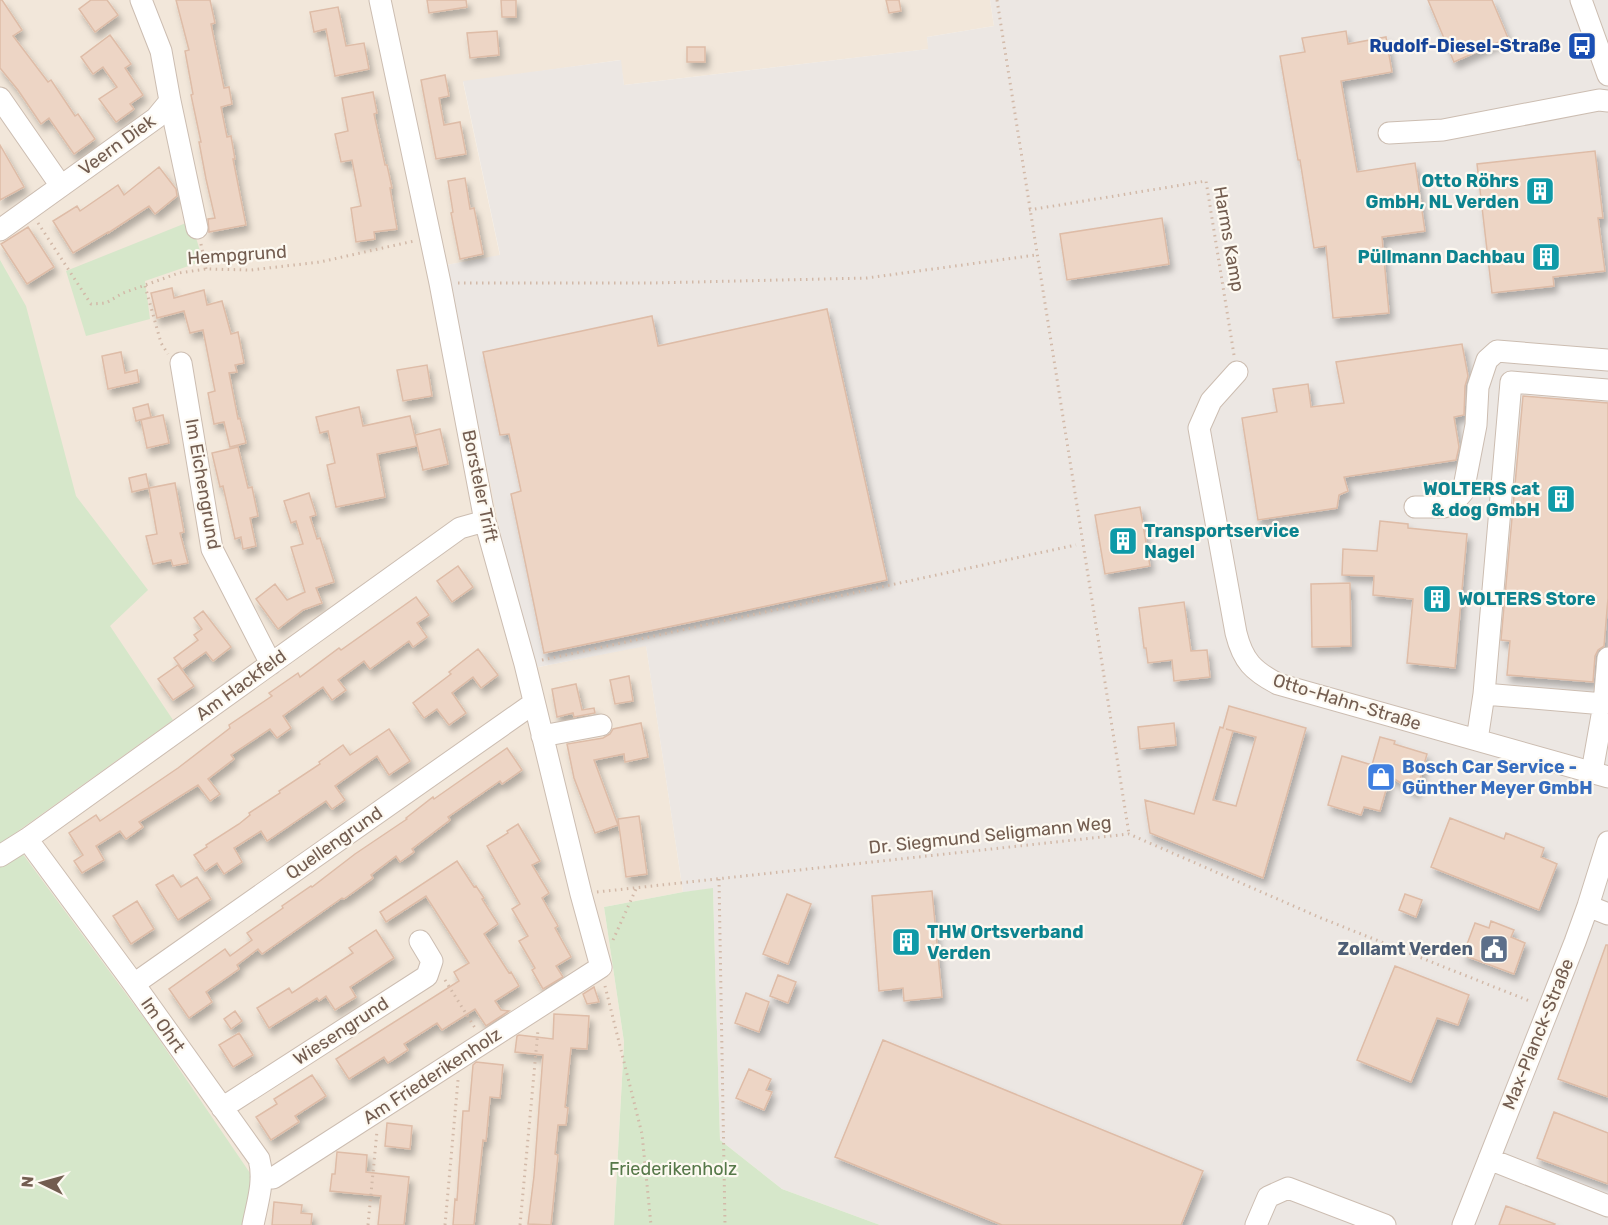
<svg xmlns="http://www.w3.org/2000/svg" width="1608" height="1225" viewBox="0 0 1608 1225" font-family="Rubik,sans-serif">
<defs>
<filter id="shadow"><feDropShadow dx="3.5" dy="6" stdDeviation="3" flood-color="#0004"/></filter>
</defs>
<rect width="100%" height="100%" fill="#fbf5eb"/>
<!-- residential -->
<path fill="#f2e7da" d="M0,0H990L994,26L927,37L929,49L624,85L620,60L463,82L500,256L446,265L529,669L646,645L683,892L604,907L624,1042L614,1225H0Z"/>
<!-- industrial -->
<path fill="#ece7e3" d="M990,0H1608V1225H880L782,1189L720,1140L713,889L683,892L646,646L528,669L446,265L500,255L463,81L621,60L624,85L928,49L927,37L994,26Z"/>
<!-- green -->
<path fill="#d6e7ca" d="M191,221L203,261L145,281L150,319L86,336L66,271Z
M0,260L26,306L76,496L148,590L110,626L173,720L0,844Z
M22,853L152,1029L252,1176L244,1225H0V866Z
M713,888L720,1140L782,1189L880,1225H614L624,1042L604,907L683,892Z"/>
<!-- building -->
<path fill="#edd5c5" stroke="#debca7" stroke-width="1.5" fill-rule="evenodd" filter="url(#shadow)" d="M0,0H2L22,30L13,36L48,82L51,80L75,116L78,114L95,139L74,154L49,118L41,124L18,90L0,68Z
M91,0H107L118,15L95,32L79,9Z
M176,0H210L215,23L211,24L224,88L229,87L232,104L221,107L227,137L231,136L235,159H233L246,225L209,232L208,219L215,218L206,179L199,142H201L191,95L193,94L185,51L189,50Z
M427,0H466L467,7L429,13Z
M501,0H516V17H502Z
M886,0H899L901,11L889,13Z
M1428,0H1492L1508,38L1454,62Z
M338,7L346,46L364,43L369,69L335,76L326,29L314,32L310,12Z
M497,31L499,55L470,58L467,33Z
M1346,31L1348,44L1386,37L1392,72L1341,81L1357,172L1415,163L1425,231L1382,237L1389,313L1333,318L1326,246L1314,248L1300,160H1298L1280,56L1305,52L1302,38Z
M110,35L131,64L125,68L143,95L130,104L134,109L116,122L99,99L117,87L103,67L93,74L81,57Z
M687,47H705V62H687Z
M445,75L449,96L439,98L444,125L460,122L466,154L436,159L421,80Z
M373,92L377,113L374,114L385,165H387L392,188H390L397,229L374,232L375,239L356,242L351,208L361,206L352,160L341,162L335,134L348,131L342,98Z
M0,145L24,187L0,200Z
M1595,151L1603,218H1598L1605,271L1553,277L1554,286L1492,293L1477,164Z
M159,167L176,189L177,196L155,214L149,206L108,233V232L73,253L53,221L77,206L80,211L118,185L124,195Z
M465,178L470,209L474,208L483,254L460,259L451,213L453,212L448,181Z
M1162,218L1169,264L1067,280L1060,234Z
M28,227L54,267L27,284L1,244Z
M172,288L174,298L204,290L207,305L222,301L231,334L238,332L244,363L235,365L237,372L229,373L238,419L240,418L246,443L230,447L224,422L214,424L208,393L215,391L203,330L190,333L184,311L157,318L151,293Z
M827,309L887,580L725,615L544,653L511,494L521,491L509,434L500,435L483,352L652,316L658,346Z
M1462,344L1468,376L1465,386L1464,415L1454,417L1459,447L1456,460L1344,477L1348,491L1339,495L1337,508L1258,520L1242,418L1277,412L1273,389L1308,384L1311,407L1344,403L1336,362Z
M121,352L125,373L137,370L139,382L108,389L102,356Z
M427,365L432,396L403,401L397,370Z
M1523,396L1608,403V598L1604,646L1598,650L1595,656L1593,682L1507,675L1510,641L1501,640Z
M148,404L151,417L136,421L133,408Z
M359,407L363,426L410,416L417,446L377,454L385,497L336,507L327,465L335,463L328,431L320,433L316,417Z
M163,415L169,443L147,448L141,420Z
M440,429L448,464L423,470L415,435Z
M238,447L248,488L252,487L258,516L250,518L256,546L243,549L241,537L235,539L223,486L220,487L212,453Z
M146,474L149,488L175,483L184,532L180,533L188,563L173,566L171,560L153,564L146,536L157,534L149,488L132,492L129,478Z
M309,493L316,515L310,517L317,539L320,538L334,582L316,588L322,603L303,610L278,629L256,599L275,584L287,600L305,592L291,547L303,544L296,521L291,523L284,501Z
M1140,507L1150,566L1105,574L1095,515Z
M1380,521L1408,524V528L1467,534L1455,668L1407,663L1413,599L1373,595L1374,576L1342,575L1343,549L1377,551Z
M458,566L473,587L452,602L437,581Z
M1350,583L1351,646L1312,647L1311,584Z
M416,597L429,615L417,623L427,637L413,647L409,641L370,669L364,661L338,680L346,690L332,700L323,687L283,716L291,728L277,738L270,729L231,755L234,759L208,779L220,794L210,801L198,785L139,822L143,827L126,839L120,831L96,846L104,860L82,873L74,861L83,855L69,833L96,815L100,821L178,768L230,728L229,725L272,696L269,693L298,673L300,677L339,648L341,650Z
M1184,602L1191,651L1207,650L1210,677L1174,681L1172,660L1148,663L1146,648H1144L1139,608Z
M203,611L231,647L213,661L206,652L182,669L174,658L198,640L194,635L202,629L194,618Z
M478,649L498,675L481,688L473,677L452,693L466,713L449,725L437,709L424,718L413,703L451,674L449,672Z
M178,665L194,686L173,700L158,679Z
M629,676L633,701L615,704L610,680Z
M576,684L582,710L594,708L595,713L574,717L573,713L557,717L552,689Z
M1229,706L1306,728L1263,878L1150,833L1145,800L1194,814L1220,727L1223,728ZM1226,729L1256,737L1236,806L1213,800L1233,731Z
M641,723L648,757L625,762L624,754L594,760L618,825L595,833L574,778L567,744L603,738L610,734L613,729Z
M1174,723L1176,745L1140,749L1138,727Z
M389,729L410,761L389,775L377,756L335,786L345,800L332,809L326,801L267,841L261,831L234,848L242,862L224,874L217,863L205,871L194,855L207,847L206,845L239,824L250,815L249,813L280,793L279,791L320,764L319,762L343,745L350,755Z
M1380,737L1395,741L1394,744L1427,754L1416,793L1390,776L1380,811L1364,807L1361,815L1328,805L1342,756L1372,765Z
M507,748L522,770L502,784L500,781L448,817L450,820L412,849L414,852L400,862L396,856L371,875L373,878L344,899L342,898L262,954L258,949L237,965L239,969L206,992L212,1002L189,1018L169,989L225,949L230,956L252,940L247,933L283,908L282,906L311,886L312,887L355,854L407,819L406,818L433,797L434,799Z
M639,816L647,874L626,877L618,819Z
M1450,818L1504,839L1506,833L1544,848L1541,857L1557,864L1539,910L1431,867Z
M518,824L540,861L532,865L549,893L542,898L558,926L555,928L571,957L556,966L563,977L543,989L532,970L535,968L519,941L528,936L512,909L520,904L487,846L508,833L507,831Z
M457,861L474,887L476,886L484,898L482,899L498,924L484,934L509,973L511,972L519,986L495,1001L501,1010L509,1011L486,1026L475,1009L442,1030L437,1023L404,1044L408,1050L388,1063L384,1057L349,1079L336,1059L459,981L454,972L469,963L426,896L386,922L380,912Z
M173,875L181,887L197,877L211,899L178,920L156,885Z
M932,891L942,997L904,1001L903,988L879,991L872,896Z
M787,894L811,904L788,964L763,954Z
M1405,894L1422,900L1416,917L1399,910Z
M137,901L154,929L131,944L113,916Z
M1491,921L1514,930L1511,937L1525,943L1514,974L1463,955L1475,923L1489,928Z
M376,930L394,958L350,987L356,997L335,1010L326,996L319,1001L317,998L269,1028L257,1008L289,988L292,993L353,953L349,948Z
M1606,945H1608V1097L1558,1079Z
M1395,966L1469,995L1458,1025L1437,1018L1411,1082L1357,1060Z
M778,975L796,982L788,1003L770,996Z
M594,987L599,1002L587,1004L583,994Z
M746,993L769,1002L759,1032L735,1023Z
M235,1011L242,1021L231,1029L224,1019Z
M554,1014L589,1016L587,1049L571,1048L565,1107L568,1108L566,1125H558L555,1154L558,1155L551,1225L528,1224L534,1176L543,1055L515,1052L517,1036L519,1035L553,1039Z
M239,1033L253,1055L233,1067L219,1045Z
M883,1040L1203,1171L1181,1225H1002L835,1157Z
M476,1062L503,1065L500,1098L490,1097L486,1141L483,1140L474,1225H453L455,1199L457,1200L463,1111H469L473,1065Z
M749,1069L771,1079L766,1090L772,1092L764,1110L736,1098Z
M312,1075L326,1096L295,1116L299,1122L271,1140L256,1117L277,1104L274,1099Z
M1554,1112L1608,1133V1184L1537,1158Z
M387,1123L412,1126L410,1149L385,1146Z
M337,1152L367,1155L366,1172L409,1177L404,1225H378L381,1196L330,1191L332,1174H335Z
M274,1202L302,1205L301,1213L312,1214L311,1225H272Z
M1506,1206L1555,1224L1554,1225H1499Z"/>
<g fill="none" stroke-linecap="round" stroke-linejoin="round">
<!-- minor casing -->
<g stroke="#ccbdb1" stroke-width="23">
<path id="minor" d="M141,0L161,51L170,101L197,228
M1581,0L1608,75
M0,98L61,186
M1389,133L1443,130L1599,100L1608,101
M0,230L156,118L170,101
M181,363L212,549L271,664
M1237,372L1211,401L1199,428L1236,633C1243,661 1253,671 1278,684L1608,777
M1415,507H1444L1456,500L1463,492L1476,425L1478,387L1487,360L1497,351L1608,360
M1484,694L1511,382L1608,390
M1604,704L1608,658
M542,736L601,725
M1477,740L1484,694L1604,704L1592,772
M27,839L134,984L259,1159C265,1181 257,1204 253,1225
M0,856L27,839L460,528L485,521
M1588,906L1608,914
M134,984L534,703
M222,1108L427,976L432,961L420,941
M1489,1159L1608,1206
M261,1178H273L601,967L581,894L525,664L485,521L440,283L380,0
M1256,1225L1268,1197L1288,1188L1385,1225
M1463,1225L1575,942L1588,906L1608,842"/>
</g>
<!-- path -->
<path stroke="#d2b9a8" stroke-width="3" stroke-dasharray="1.5 4.5" stroke-linecap="butt" d="M997,0L1129,834
M1029,210L1206,181L1234,355
M38,223L91,304L106,303L123,293L179,273L206,269L251,270L320,262L414,241
M201,244L206,269
M458,283H652L867,278L1036,255
M145,286L161,343L168,354
M542,660L1076,545
M719,879L725,1225
M597,892L1129,834L1321,918L1532,1002
M613,940L636,889
M445,980L475,1028
M605,986L642,1134L651,1225
M368,1225L377,1131
M445,1225L458,1080
M520,1225L538,1030"/>
<!-- minor -->
<use href="#minor" stroke="#fff" stroke-width="21"/>
</g>
<!-- icons -->
<defs>
<g id="bus-square" transform="scale(1.5)"><rect x="-9" y="-9" width="18" height="18" rx="4" fill="#1a4fb4" stroke="#fdf9f1"/><path d="M-5-6H5V4H4V6H2V4H-2V6H-4V4H-5ZM-3.5-4V0h7V-4ZM-3.5 1.2v1.5H-2V1.2ZM2 1.2v1.5H3.5V1.2Z" fill="#fff"/></g>
<g id="building-square" transform="scale(1.5)"><rect x="-9" y="-9" width="18" height="18" rx="4" fill="#0f9aa8" stroke="#fdf9f1"/><path d="M-4-6H4V6H1V3H-1V6H-4ZM-2.5-4.3h1.7v1.8h-1.7ZM.8-4.3h1.7v1.8H.8ZM-2.5-1h1.7V.8h-1.7ZM.8-1h1.7V.8H.8Z" fill="#fff"/></g>
<g id="shop-square" transform="scale(1.5)"><rect x="-9" y="-9" width="18" height="18" rx="4" fill="#3f7fe0" stroke="#fdf9f1"/><path d="M-5-2.5h2.3a2.7 3.5 0 0 1 5.4 0H5L5.5 6h-11ZM-1.5-2.5h3a1.5 2.3 0 0 0-3 0Z" fill="#fff"/></g>
<g id="civic-square" transform="scale(1.5)"><rect x="-9" y="-9" width="18" height="18" rx="4" fill="#5c6f8a" stroke="#fdf9f1"/><path d="M-.6-6.5H3V-4.5H.6V-3L4-1V1h2V6H-6V1h2V-1L-.6-3ZM-1.2 2.5V6h2.4V2.5Z" fill="#fff"/></g>
</defs>
<g fill-rule="evenodd">
<use href="#bus-square" x="1582" y="46"/>
<use href="#building-square" x="1540" y="191"/>
<use href="#building-square" x="1546" y="257"/>
<use href="#building-square" x="1561" y="499"/>
<use href="#building-square" x="1123" y="541"/>
<use href="#building-square" x="1437" y="599"/>
<use href="#shop-square" x="1381" y="777"/>
<use href="#building-square" x="906" y="942"/>
<use href="#civic-square" x="1494" y="949"/>
</g>
<g text-anchor="middle" dominant-baseline="central" stroke-width="4.5" stroke-linejoin="round" paint-order="stroke">
<!-- transit labels -->
<g font-size="18" font-weight="bold" fill="#164399" stroke="#fdf9f1" text-anchor="end">
<text x="1561" y="46">Rudolf-Diesel-Straße</text>
</g>
<!-- street labels -->
<g font-size="18" fill="#735d50" stroke="#fdf9f1">
<text transform="translate(117 145) rotate(-36)">Veern Diek</text>
<text transform="translate(1229 239) rotate(80)">Harms Kamp</text>
<text transform="translate(237 255) rotate(-4)">Hempgrund</text>
<text transform="translate(203 484) rotate(80)">Im Eichengrund</text>
<text transform="translate(480 486) rotate(78)">Borsteler Trift</text>
<text transform="translate(241 685) rotate(-36)">Am Hackfeld</text>
<text transform="translate(1347 702) rotate(17)">Otto-Hahn-Straße</text>
<text transform="translate(990 835) rotate(-6)">Dr. Siegmund Seligmann Weg</text>
<text transform="translate(334 843) rotate(-35)">Quellengrund</text>
<text transform="translate(163 1025) rotate(55)">Im Ohrt</text>
<text transform="translate(341 1031) rotate(-33)">Wiesengrund</text>
<text transform="translate(1538 1034) rotate(-68)">Max-Planck-Straße</text>
<text transform="translate(432 1076) rotate(-33)">Am Friederikenholz</text>
</g>
<!-- culture labels -->
<g font-size="18" font-weight="bold" fill="#0d838f" stroke="#fdf9f1" text-anchor="end">
<text x="1519" y="181">Otto Röhrs<tspan x="1519" dy="21">GmbH, NL Verden</tspan></text>
<text x="1525" y="257">Püllmann Dachbau</text>
<text x="1540" y="489">WOLTERS cat<tspan x="1540" dy="21">&amp; dog GmbH</tspan></text>
<text x="1144" y="531" text-anchor="start">Transportservice<tspan x="1144" dy="21">Nagel</tspan></text>
<text x="1458" y="599" text-anchor="start">WOLTERS Store</text>
<text x="927" y="932" text-anchor="start">THW Ortsverband<tspan x="927" dy="21">Verden</tspan></text>
</g>
<!-- shop labels -->
<g font-size="18" font-weight="bold" fill="#366cbe" stroke="#fdf9f1" text-anchor="start">
<text x="1402" y="767">Bosch Car Service -<tspan x="1402" dy="21">Günther Meyer GmbH</tspan></text>
</g>
<!-- service labels -->
<g font-size="18" font-weight="bold" fill="#4e5e75" stroke="#fdf9f1" text-anchor="end">
<text x="1473" y="949">Zollamt Verden</text>
</g>
<!-- park labels -->
<g font-size="18" fill="#567849" stroke="#fdf9f1">
<text x="673" y="1169">Friederikenholz</text>
</g>
</g>
<!-- north arrow -->
<g transform="translate(42 1183) rotate(275)" stroke="#fdf9f1" stroke-width="4.5" paint-order="stroke">
<path d="M0-4.5L10 22L0 15L-10 22Z" fill="#735d50"/>
<text y="-9" font-size="16" font-weight="bold" text-anchor="middle" fill="#735d50">N</text>
</g>
</svg>
